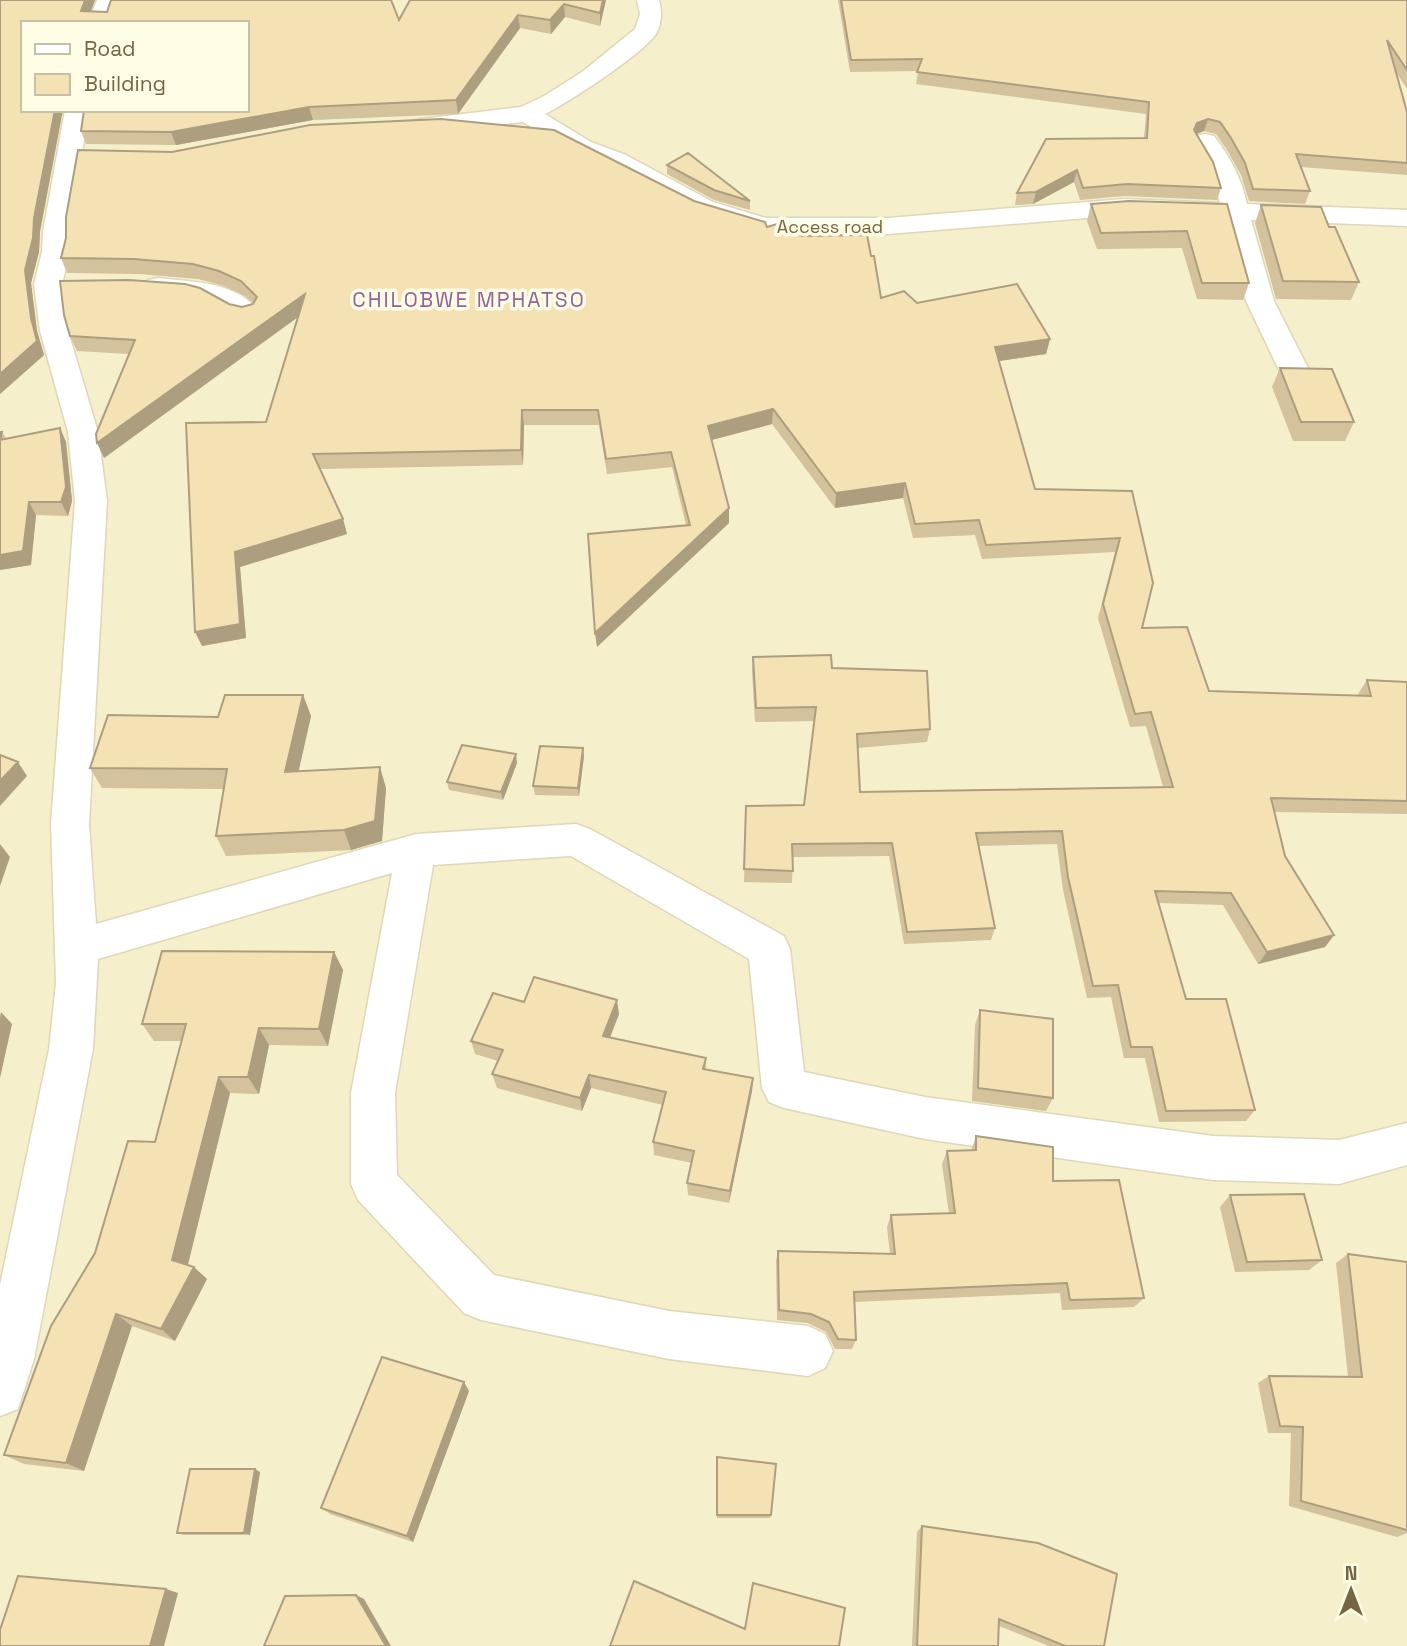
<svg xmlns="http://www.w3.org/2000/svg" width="1407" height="1646" viewBox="0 0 1407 1646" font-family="'Space Grotesk',sans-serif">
<rect width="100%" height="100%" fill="#fefbde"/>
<!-- residential -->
<path fill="#f5efcc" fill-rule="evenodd" d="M0,0H1407V1646H0ZM23,23H247V110H23Z"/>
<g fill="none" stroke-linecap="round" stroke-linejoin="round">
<!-- minor casing -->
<g stroke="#dfd7b7" stroke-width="3">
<path id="minor" d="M97,0H119L110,23H88Z
M637,0H659C662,11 662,22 657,32C648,51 566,104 545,114L591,142L626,155L713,202L766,218H888L1124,199L1220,203L1212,173L1193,141L1196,136L1205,134L1214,136C1230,157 1241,177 1247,204L1407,210V226L1251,220L1274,301L1308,368L1303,375L1293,377L1283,375L1278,368L1246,301L1224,218L1124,215L888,234H765L695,214L608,165L573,152L523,122L421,133L412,131L409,126L412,121L421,119L521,107L544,96L582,72L635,29L640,14Z
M65,110H89L69,232L70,252L62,284L68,331L98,432L107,501L89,824L96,924L416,834L576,824L590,829L784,936L790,949L804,1072L925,1097L1213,1136L1339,1140L1407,1123V1165L1339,1184L1213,1180L925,1139L784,1108L769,1102L762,1088L749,959L571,856L433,865L395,1093L397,1175L494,1275L669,1311L808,1326L825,1334L833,1351L825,1368L808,1376L669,1359L481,1320L464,1313L358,1200L351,1184V1093L392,873L98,959L93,1049L34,1359L18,1409L0,1416V1285L49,1049L56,983L51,824L75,501L68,432L40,331L34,284L42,252L43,232Z
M158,278C191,282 238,281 259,312L255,318C233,324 224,305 204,300C186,296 166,296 148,292L144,286L148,280Z"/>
</g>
<!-- minor -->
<use href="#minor" fill="#fff" fill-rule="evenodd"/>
</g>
<!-- wall -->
<path fill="#d3c29b" d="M0,0H95L91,12L399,20L606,0L600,26L565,17L551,34L520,28L458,114L313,120L176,145L86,144L81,131L247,110L23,23L40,232L39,252L31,283L37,331L44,355L0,394Z
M838,0H1407V89L1396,72L1407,112V175L1301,167L1310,191L1305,204L1249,201L1241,175L1227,150L1216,134L1204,131L1196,134L1221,188L1217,200L1124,196L1080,200L1074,182L1033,204L1015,205L1017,193L1144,138L1146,114L916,84L918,71L850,72Z
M667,165L750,201V210L714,200L667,174Z
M694,201L767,227L802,236L871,256L881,298L917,303L1050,339L1046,354L999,361L1035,489L1132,491L1142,628L1209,691L1358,696V694L1367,680L1407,682V814L1274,812L1285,856L1334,935L1325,947L1258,964L1223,905L1159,903L1186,999L1255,1110L1246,1121L1159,1122L1145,1058H1124L1111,997L1087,998L1063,890L1057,844L979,846L995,928L991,940L904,944L889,856L793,857L792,883L744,882L746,806L804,805L815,721L755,722L752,671L753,657L832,668L930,729L927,742L858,748L860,792L1163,787L1146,726L1130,727L1098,618L1115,552L982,559L975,535L913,538L903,498L835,508L772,424L711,440L729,508V523L597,647L686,525L672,467L607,474L599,425H524L523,465L320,469L343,519L347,534L240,567L246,638L202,646L298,317L104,458L129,354L77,351L70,336L229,304L242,307L253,303L245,296L224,286L198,279L139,274L67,273L61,258Z
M1091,204H1227L1249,283L1243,300L1197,299L1182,248L1097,249L1087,221Z
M1261,205L1329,227L1359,282L1351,300L1276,299L1255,223Z
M1280,368L1354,422L1345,441H1293L1272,387Z
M60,428L66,442L72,501L68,516L36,515L31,565L0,570V432H2L6,438Z
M303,695L311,716L298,771L386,788L382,841L351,850L226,856L216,836L224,789L102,788L90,768L218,717Z
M584,756L579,796L535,795L533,786Z
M517,763L503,800L449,790L447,782Z
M334,952L343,970L328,1046L269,1045L259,1094L230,1093L188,1265L207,1279L175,1341L132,1326L84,1471L24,1464L4,1455L95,1253L155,1142L181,1041H154L142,1024Z
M980,1010L1053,1098L1046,1111L972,1101L975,1025Z
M619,1014L610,1038L706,1058V1069L753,1078L752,1091L729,1203L688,1195L687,1183L692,1163L654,1155L653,1142L663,1105L591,1088L582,1111L497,1088L492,1074L498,1061L475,1054L471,1041Z
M976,1136L1053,1181L1144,1298L1134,1307L1062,1310L1060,1293L854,1302L856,1340L852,1349H835L826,1332L808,1323L777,1320L776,1261L778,1251L890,1254L887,1227L891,1215L949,1214L942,1164L947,1151H971Z
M1230,1195L1322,1260L1309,1270L1235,1272L1220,1207Z
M1348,1254L1407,1262V1533L1397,1537L1289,1506L1291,1433H1268L1258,1383L1269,1376L1348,1377L1336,1263Z
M469,1391L413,1542L330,1514L321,1508Z
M717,1457L771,1515L770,1518H717Z
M260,1472L250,1535H183L177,1533Z
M922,1526L1104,1646H1049L999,1626L998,1646H912L917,1532Z"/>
<!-- shaded-wall -->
<path fill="#ac9e7e" d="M85,0H95L86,23L81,11Z
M603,0H606L600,26V13Z
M564,4L565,17L551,34L550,20Z
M518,15L520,28L458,114L456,100Z
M309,107L313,120L176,145L171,132Z
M55,110H63L40,232L39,252L31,283L37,331L44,355L0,394V374L31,318L25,270Z
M1208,119L1204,131L1194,135L1197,123Z
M1077,170L1074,182L1033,204L1036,192Z
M305,294L309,309L104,458L97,443Z
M1050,339L1046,354L992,362L995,347Z
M773,409L772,424L708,441V426Z
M522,410L524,425L523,465L521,450Z
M60,428L66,442L72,501L68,516L61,502Z
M905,483L903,498L835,508L836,493Z
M29,502L36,515L31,565L0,570V555Z
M729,508V523L597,647L595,633Z
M343,519L347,534L240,567L246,638L202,646L195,632L235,552Z
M303,695L311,716L294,792L285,772Z
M583,748L584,756L579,796L578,788Z
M516,754L517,763L503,800L501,792Z
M18,762L27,776L0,806V781Z
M380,767L386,788L382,841L351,850L344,830Z
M0,844L10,857L0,886Z
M1334,935L1325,947L1258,964L1267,952Z
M334,952L343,970L328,1046L319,1029Z
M617,1000L619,1014L605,1050L603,1036Z
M1,1012L12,1024L0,1078V1018Z
M259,1028L269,1045L259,1094L248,1077Z
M589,1075L591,1088L582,1111L580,1098Z
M219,1077L230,1093L186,1272L172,1260Z
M753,1078L752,1091L729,1203L730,1191Z
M194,1267L207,1279L175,1341L161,1329Z
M116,1314L132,1326L84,1471L66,1463Z
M464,1382L469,1391L413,1542L407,1536Z
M255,1469L260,1472L250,1535L244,1533Z
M166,1589L178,1593L164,1646H150Z
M356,1595L364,1599L391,1646H386Z"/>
<!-- building -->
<path fill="#f5e2b4" stroke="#ac9e7e" stroke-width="2" d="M0,0H85L81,11L107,12L111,0H391L399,20L410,0H603L600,13L564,4L550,20L518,15L456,100L309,107L171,132L81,131L84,110H247V23H23V110H55L34,218L33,238L25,270L31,318L37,341L0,374Z
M841,0H1407V70L1387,40L1407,112V163L1296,154L1310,191L1253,189L1245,163L1231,138L1220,122L1208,119L1197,123L1194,130L1213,162L1221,188L1127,184L1083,188L1077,170L1036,192L1017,193L1046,139L1147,138L1149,102L917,72L922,59L851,60Z
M441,119L554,130L694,201L765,222L767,227L784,222L802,236L867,235L871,256H874L881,298L904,291L917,303L1017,284L1050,339L995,347L1035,489L1132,491L1153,583L1142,628L1187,627L1209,691L1371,696L1367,680L1407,682V801L1271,798L1285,856L1334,935L1267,952L1231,893L1155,891L1186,999H1226L1255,1110L1166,1111L1152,1047H1131L1118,985L1093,986L1068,877L1062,831L976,833L995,928L907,932L892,843L792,844L793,871L744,869L746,806L804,805L816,707L756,708L753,657L831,655L832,668L927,671L930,729L857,734L860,792L1173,787L1151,712L1135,714L1103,604L1120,538L986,545L979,520L915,524L905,483L836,493L773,409L708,426L729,508L595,633L588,534L690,525L671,452L606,459L598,410H522L521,450L313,454L343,519L235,552L240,624L195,632L186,423L266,422L305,294L97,443L96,434L135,340L70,336L64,315L60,281L129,280L185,284L200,288L229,304L242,307L253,304L257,297L241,281L219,271L193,264L134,259L61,258L66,238V217L78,150L172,152L310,125Z
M688,153L750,201L714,190L667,165Z
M1129,201L1227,204L1249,283H1202L1187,231L1101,233L1091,204Z
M1261,205L1321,207L1329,227H1335L1359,282L1283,281Z
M1280,368L1332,369L1354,422H1301Z
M60,428L66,487L61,502H29L23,551L0,555V432H2L0,440Z
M225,695H303L285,772L380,767L375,821L344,830L216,836L227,769L90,768L108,715L218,717Z
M462,745L516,754L501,792L447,782Z
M540,746L583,748L578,788L533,786Z
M0,755L18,762L0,781Z
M162,951L334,952L319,1029L259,1028L248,1077H219L172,1260L194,1267L161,1329L116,1314L66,1463L4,1455L51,1326L95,1253L128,1141L155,1142L186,1024H142Z
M534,977L617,1000L603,1036L706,1058L703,1069L753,1078L730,1191L687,1183L694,1151L653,1142L666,1092L589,1075L580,1098L492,1074L503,1050L471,1041L493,993L524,1002Z
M980,1010L1053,1019V1098L978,1088Z
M976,1136L1053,1147V1181L1119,1180L1144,1298L1070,1300L1067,1283L854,1292L856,1340L838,1339L829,1322L811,1314L779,1310L778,1251L895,1254L891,1215L955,1213L947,1151L976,1150Z
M1304,1194L1322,1260L1247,1262L1230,1195Z
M1348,1254L1407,1262V1530L1301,1501L1303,1427L1280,1426L1269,1376L1362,1377Z
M382,1357L464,1382L407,1536L321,1508Z
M717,1457L776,1464L771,1515H717Z
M190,1469H255L244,1533H177Z
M922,1526L1038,1543L1117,1574L1104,1646H1065L999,1619L998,1646H917Z
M18,1576L166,1589L150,1646H0V1630Z
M634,1581L745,1629L753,1583L845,1608L839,1646H610Z
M356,1595L386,1646H264L285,1596Z"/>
<g text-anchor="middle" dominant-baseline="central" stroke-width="7" stroke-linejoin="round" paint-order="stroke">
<!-- far-street labels -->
<g font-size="18" fill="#756545" stroke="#fffde6">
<text x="830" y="226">Access road</text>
</g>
<!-- far-quarter labels -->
<g font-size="21" letter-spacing="2" fill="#976099" stroke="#fffde6">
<text x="469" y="299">CHILOBWE MPHATSO</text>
</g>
</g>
<!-- legend -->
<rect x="21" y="21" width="228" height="91" fill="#fffde6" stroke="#c8c0a6" stroke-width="2"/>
<rect x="35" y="44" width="35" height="10" fill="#ffffff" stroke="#c8c0a6" stroke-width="2"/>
<text x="84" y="56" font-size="21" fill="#756545">Road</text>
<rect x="35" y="74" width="35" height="21" fill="#f5e2b4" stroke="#c8c0a6" stroke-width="2"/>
<text x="84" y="91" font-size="21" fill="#756545">Building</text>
<!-- north arrow -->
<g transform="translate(1351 1590)" stroke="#fffde6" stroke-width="5" paint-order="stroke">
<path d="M0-5L12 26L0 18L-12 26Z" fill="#756545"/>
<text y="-10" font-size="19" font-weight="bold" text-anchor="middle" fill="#756545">N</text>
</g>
</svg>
